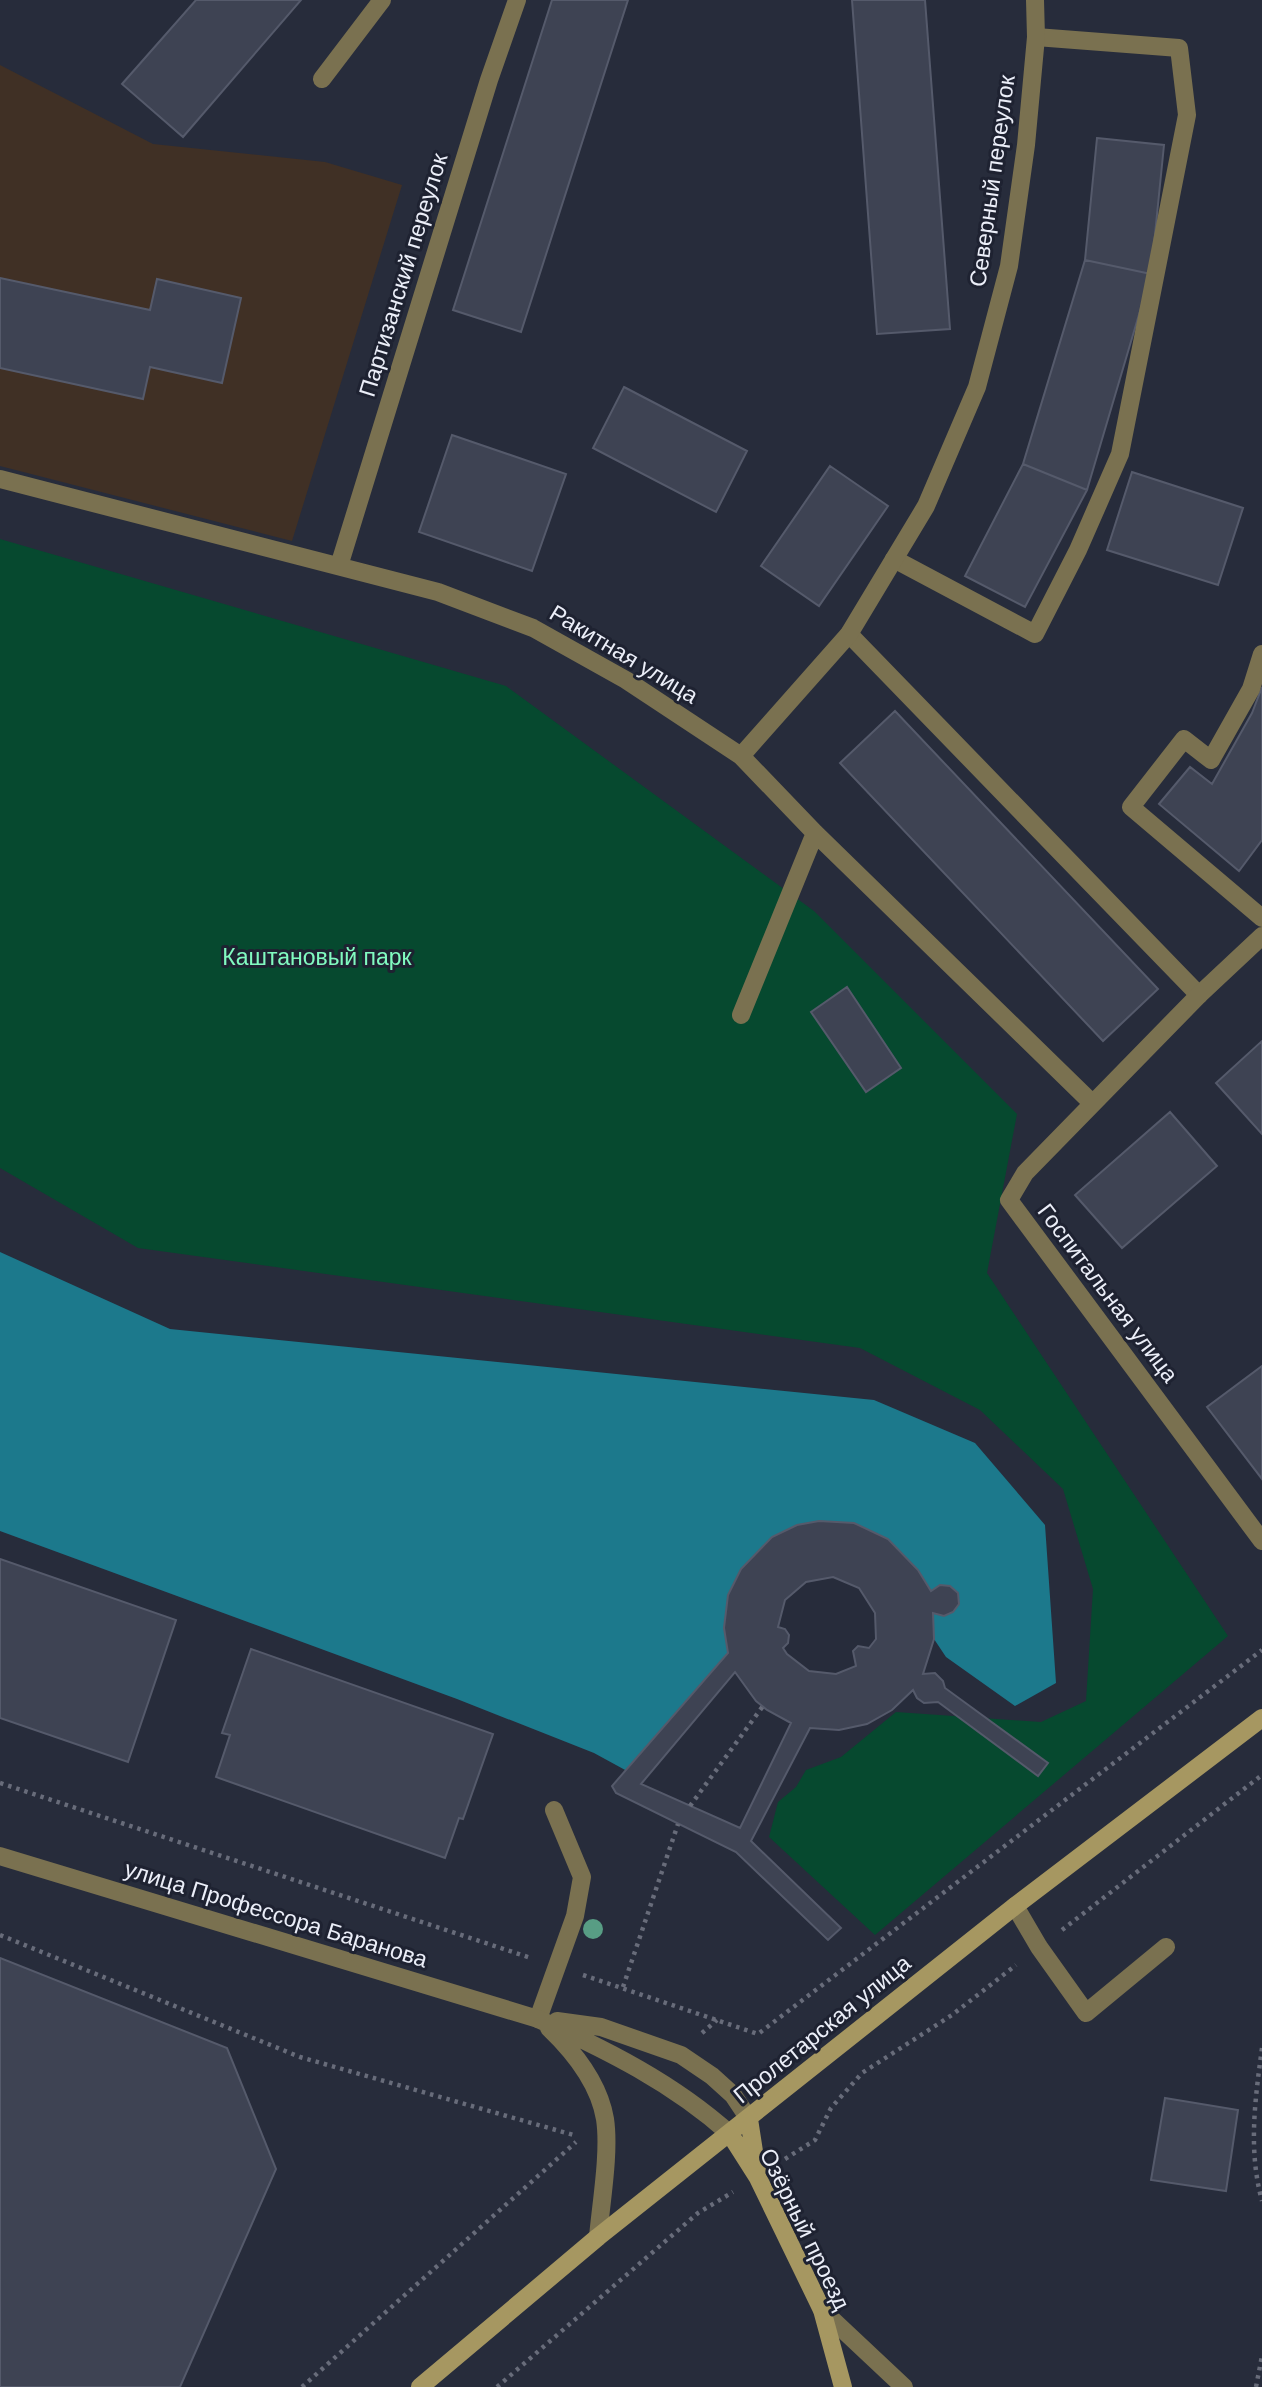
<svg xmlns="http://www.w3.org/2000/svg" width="1262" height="2387" viewBox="0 0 1262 2387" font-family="Arial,sans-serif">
<rect width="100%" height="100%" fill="#272c3b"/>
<!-- education -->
<path fill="#403025" d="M0,65L153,144L325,162L402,185L292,541L0,466Z"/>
<!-- green -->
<path fill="#06492f" d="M0,539L506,686L814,911L1017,1114L987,1273L1228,1636L875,1935L769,1837L778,1802L796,1787L806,1770L841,1757L896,1712L1041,1722L1086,1701L1093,1589L1063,1489L980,1410L860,1348L138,1248L0,1168Z"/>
<!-- water -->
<path fill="#1c798c" d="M0,1252L170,1329L874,1400L975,1443L1045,1525L1056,1683L1015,1706L946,1657L934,1639L931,1591L918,1570L888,1539L854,1523L819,1521L797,1525L772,1537L741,1569L728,1595L724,1628L728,1653L627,1771L594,1753L457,1699L0,1531Z"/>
<!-- building -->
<path fill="#3e4353" stroke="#555a6b" stroke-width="2" fill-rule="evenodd" d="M196,0H301L183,137L122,84Z
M552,0H628L521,332L453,310Z
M852,0H925L950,329L877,334Z
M1097,138L1164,145L1151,274L1085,260Z
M1085,260L1151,274L1087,490L1023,464Z
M0,278L150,310L157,279L241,298L222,383L150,367L143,399L0,368Z
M624,387L747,451L716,512L593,448Z
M452,435L566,474L532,571L419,532Z
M1023,464L1087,490L1025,607L965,576Z
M830,466L888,506L819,606L761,566Z
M1132,472L1243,508L1218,585L1107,550Z
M1262,687V840L1239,871L1159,804L1190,767L1212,784L1252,713Z
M895,711L1158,989L1103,1041L840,763Z
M847,987L901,1068L866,1092L811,1012Z
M1262,1041V1134L1216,1083Z
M1170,1112L1217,1166L1122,1248L1075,1195Z
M1262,1366V1479L1207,1407Z
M819,1521L854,1523L888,1539L918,1570L931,1591L940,1585L950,1586L958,1593L959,1604L953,1612L944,1616L933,1613L934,1639L923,1674L935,1673L943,1681L945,1688L1048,1763L1038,1776L938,1702L924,1703L917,1698L913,1690L892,1710L867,1724L839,1730L810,1728L751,1841L841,1928L828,1940L736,1852L616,1793L612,1786L728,1653L724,1628L728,1595L741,1569L772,1537L797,1525ZM833,1577L859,1588L875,1613L876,1639L869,1648L858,1646L853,1651L856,1666L836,1674L809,1671L787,1654L783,1648L788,1643L789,1635L785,1629L778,1627L785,1600L806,1582ZM735,1672L756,1701L767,1710L791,1723L740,1828L641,1784Z
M0,1559L176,1620L128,1762L0,1718Z
M251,1649L493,1734L463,1819L459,1818L445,1858L216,1777L230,1735L222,1733Z
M0,1958L227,2048L276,2169L180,2387H0Z
M1165,2098L1238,2110L1226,2191L1151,2180Z"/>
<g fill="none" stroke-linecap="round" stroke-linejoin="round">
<!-- path -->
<path stroke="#686c7a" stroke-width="4.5" stroke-dasharray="3.5 5" stroke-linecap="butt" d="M0,1783L531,1958
M690,1806L763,1706
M1062,1930L1262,1775
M0,1935L300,2057L577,2136
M583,1975L758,2034L1262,1650
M623,1987L678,1824
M702,2033L717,2020
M1262,2048C1255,2100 1248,2150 1262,2201
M785,2159L815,2140L831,2108L862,2073L952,2015L1016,1965
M302,2387L576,2142
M497,2387L698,2213L733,2192
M1256,2387L1262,2356"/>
<!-- service -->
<path stroke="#7a7150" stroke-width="18" d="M322,79L382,0
M894,559L1035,634L1078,550L1120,454L1187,115L1179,48L1036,37
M849,634L1199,995
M1262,654L1251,689L1211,760L1184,739L1131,807L1262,918
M1015,1906L1039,1947L1086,2013L1166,1947
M538,2019L575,1916L582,1877L554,1810
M822,2310L904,2387"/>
<!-- minor -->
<path stroke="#7a7150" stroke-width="18" d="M0,479L438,592L533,628L626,680L741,756L815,833L1092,1103
M339,566L489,80L517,0
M741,756L849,634L926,506L977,387L1009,266L1026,145L1036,37L1035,0
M1262,936L1199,995L1025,1173L1009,1200L1262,1541
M741,1015L815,833"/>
<!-- tertiary -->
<path stroke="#7a7150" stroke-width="18" d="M0,1856L538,2019C607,2050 673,2083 730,2134
M557,2021L601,2027L681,2055L712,2076L733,2095L749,2119
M549,2028C574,2052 599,2083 605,2119C610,2152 601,2203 598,2237"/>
<!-- secondary -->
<path stroke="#a69761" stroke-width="18" d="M749,2119L757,2171
M730,2134L758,2178L822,2310L843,2387
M420,2387L598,2237L1015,1906L1262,1718"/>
</g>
<!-- trees -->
<circle fill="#589d84" cx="593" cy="1929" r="10"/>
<g text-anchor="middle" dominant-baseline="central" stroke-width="6" stroke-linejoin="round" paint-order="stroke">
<!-- street labels -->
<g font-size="23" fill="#ebeef8" stroke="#1e2231">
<text transform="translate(992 181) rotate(-82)">Северный переулок</text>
<text transform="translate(403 275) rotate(-73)">Партизанский переулок</text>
<text transform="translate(624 654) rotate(31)">Ракитная улица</text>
<text transform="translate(1108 1293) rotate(53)">Госпитальная улица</text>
<text transform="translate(276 1914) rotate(17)">улица Профессора Баранова</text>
<text transform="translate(822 2029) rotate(-39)">Пролетарская улица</text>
<text transform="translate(805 2229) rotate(64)">Озёрный проезд</text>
</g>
<!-- park labels -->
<g font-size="23" fill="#81fac0" stroke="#1e2231">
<text x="317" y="957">Каштановый парк</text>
</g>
</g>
</svg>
